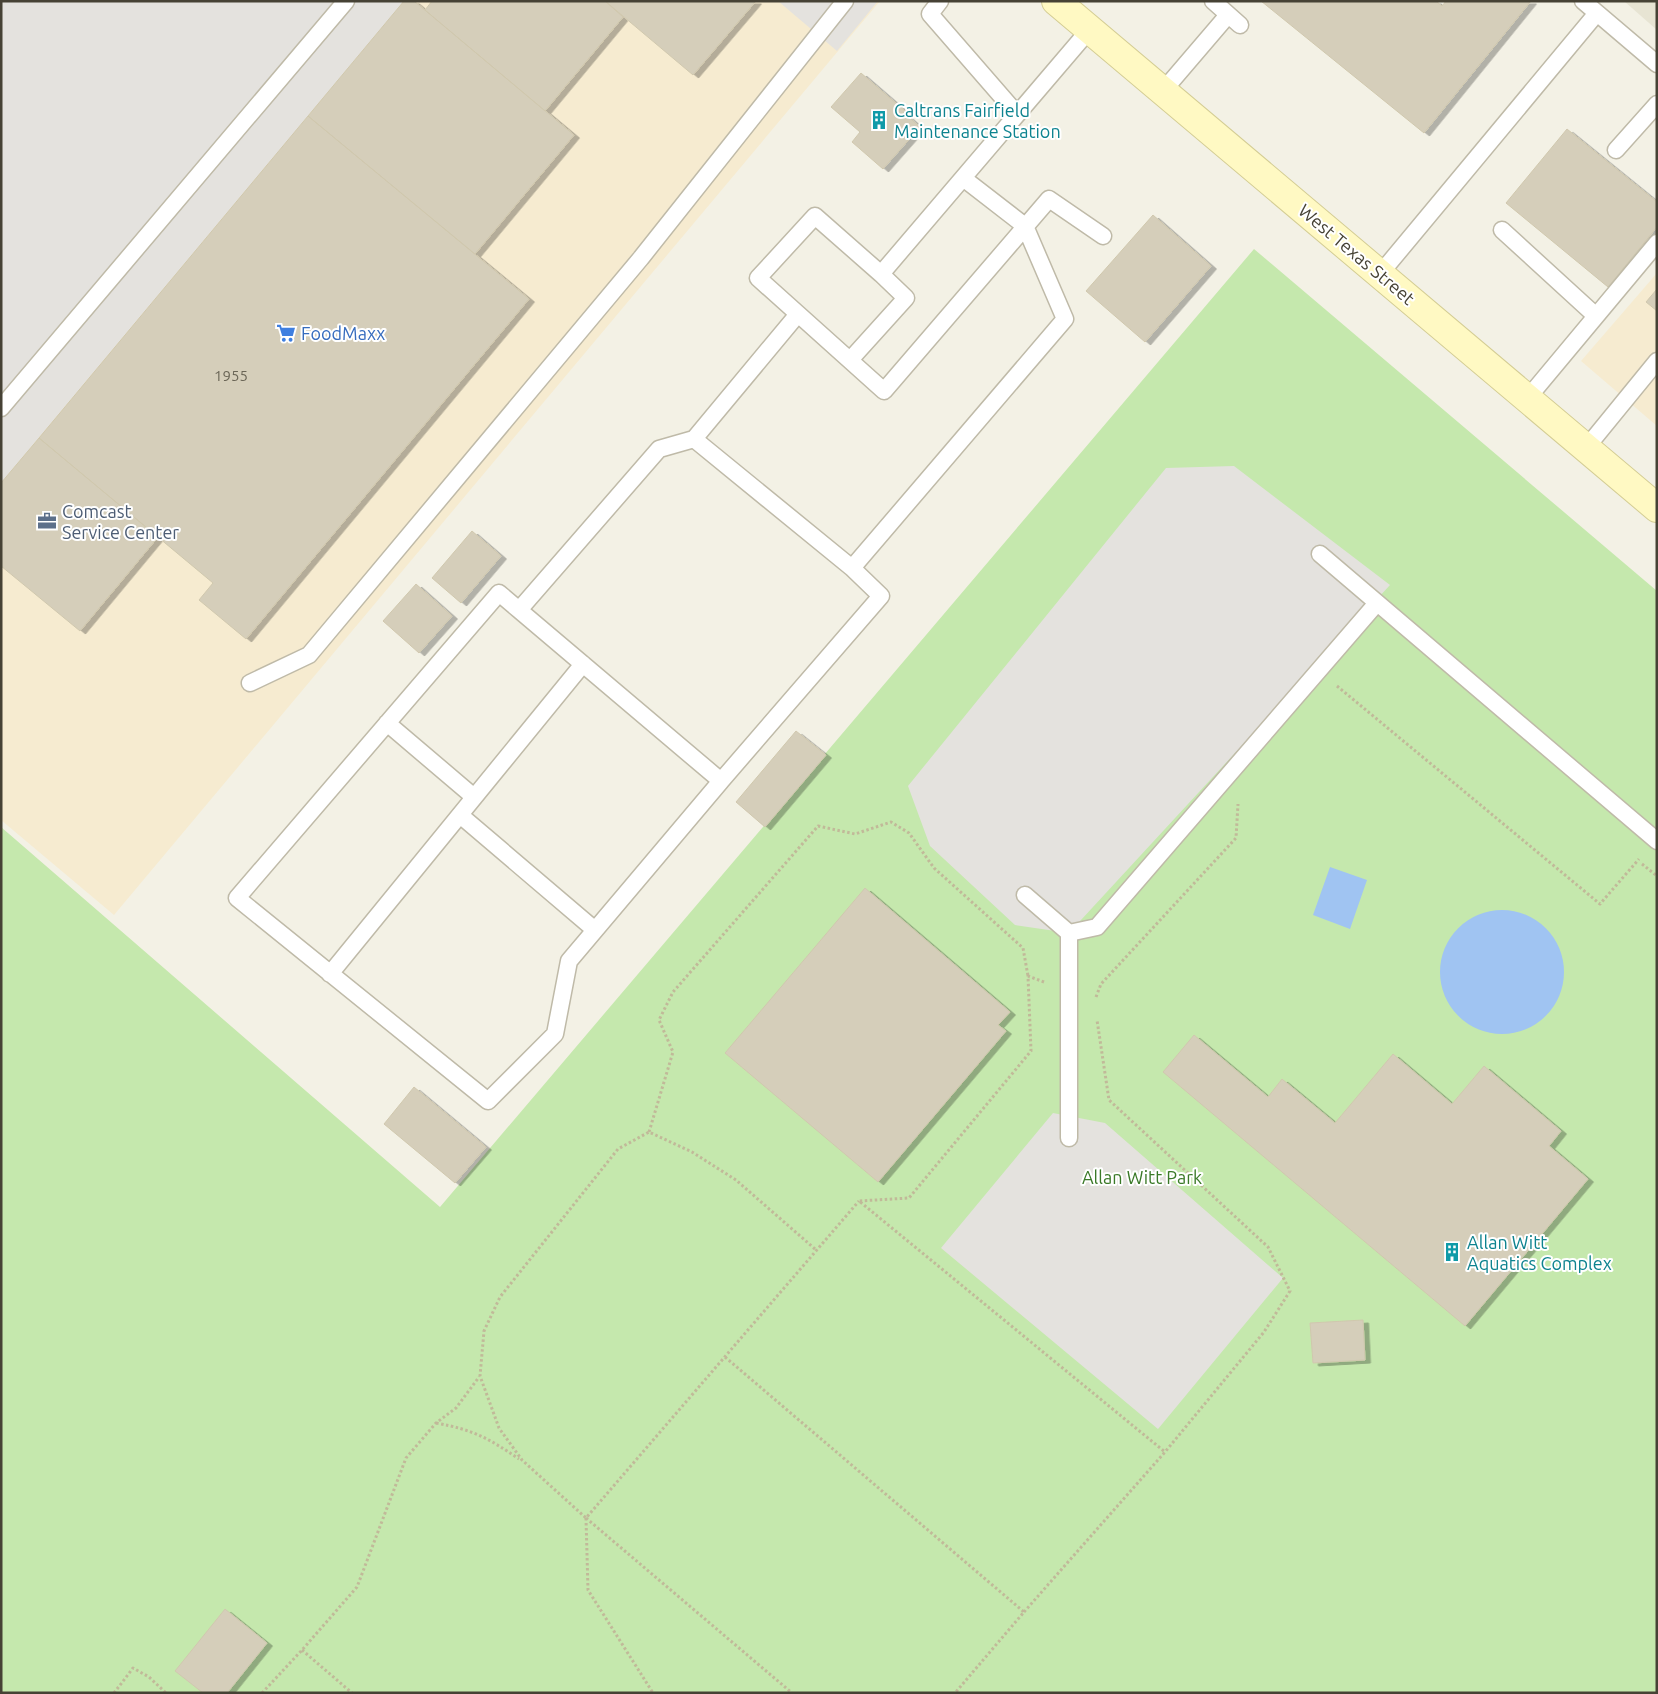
<svg xmlns="http://www.w3.org/2000/svg" width="1658" height="1694" viewBox="0 0 1658 1694" font-family="Ubuntu,sans-serif">
<defs>
<filter id="shadow"><feDropShadow dx="5.5" dy="3" stdDeviation="0" flood-color="#0004"/></filter>
</defs>
<rect width="100%" height="100%" fill="#f3f1e5"/>
<!-- residential -->
<path fill="#e7e4d3" d="M1624,1H1657V30Z"/>
<!-- commercial -->
<path fill="#f6ebd0" d="M1,1H880L114,915L1,820Z
M1657,273V426L1581,361Z"/>
<!-- green -->
<path fill="#c5e8ad" d="M1254,249L1657,591V1693H1V827L440,1207Z"/>
<!-- parking -->
<path fill="#e4e2de" d="M1,1H404L1,483Z
M778,1H878L837,51Z
M1234,466L1390,585L1069,933L1015,925L930,846L908,786L1166,468Z
M1053,1113L1105,1123L1283,1278L1158,1429L941,1248Z"/>
<!-- water -->
<path fill="#a0c4f2" d="M1330,867L1367,880L1350,929L1313,915Z
M1440 972a62 62 0 1 1 124 0a62 62 0 1 1-124 0Z"/>
<!-- building -->
<path fill="#d5ceba" stroke="#d0c8ae" filter="url(#shadow)" d="M404,1H414L574,135L475,254L308,116Z
M432,1H605L623,17L545,111L425,10Z
M605,1H756L693,75Z
M1261,1H1436L1442,6L1446,1H1531L1424,133Z
M861,73L905,111L904,113L920,127L883,169L852,142L860,132L831,107Z
M308,116L529,299L246,639L199,600L213,583L39,438Z
M1567,129L1657,202V227L1608,287L1506,203Z
M1153,215L1211,266L1145,342L1086,291Z
M1657,289V311L1646,302Z
M39,438L158,537L80,631L1,566V483Z
M472,531L501,556L461,603L432,578Z
M416,584L452,616L419,653L383,621Z
M796,731L826,755L765,827L736,802Z
M865,888L1010,1012L998,1025L1006,1031L878,1182L725,1053Z
M1194,1035L1268,1097L1282,1079L1335,1123L1393,1054L1452,1104L1484,1066L1561,1131L1549,1146L1588,1179L1465,1326L1163,1072Z
M414,1087L486,1147L455,1183L384,1124Z
M1363,1320L1365,1360L1313,1363L1310,1323Z
M225,1609L267,1643L227,1693H203L175,1671Z"/>
<g fill="none" stroke-linecap="round" stroke-linejoin="round">
<!-- lane casing -->
<g stroke="#bfbaa8" stroke-width="19">
<path id="lane" d="M940,1L930,14L1017,114
M1213,1L1240,25
M1583,1L1657,64
M1090,29L881,274L815,216L758,278L884,391L1049,199L1103,236
M1163,91L1228,15
M1616,150L1657,104
M1502,230L1596,316
M1380,274L1597,13
M798,314L694,439L852,568L1065,319L1025,226L963,178
M850,360L906,298L881,274
M1527,399L1657,243
M1,408L346,1
M694,439L659,449L519,610L721,781L881,596L852,568
M1586,448L1657,361
M1320,554L1657,841
M519,610L499,593L237,898L488,1101L555,1034L569,961L721,781
M250,683L309,655L641,258L845,1
M387,723L474,797
M460,815L595,930
M1025,895L1069,933L1097,927L1377,603
M1069,933V1138
M330,974L583,664"/>
</g>
<!-- secondary casing -->
<g stroke="#d4cd94" stroke-width="30">
<path id="secondary" d="M1056,1L1657,508"/>
</g>
<!-- path -->
<path stroke="#c1b999" stroke-width="3" stroke-dasharray="2.5 2.5" stroke-linecap="butt" d="M1337,686L1600,904L1639,859
M1642,864L1657,876
M1044,982L1028,976L1031,1051L909,1198L859,1201L1165,1452
M1096,997L1101,984L1236,838L1238,804
M649,1132L673,1052L659,1020L673,992L818,826L855,834L891,822L909,833L934,868L1023,948L1028,976
M815,1249L736,1180L692,1152L649,1132L618,1149L500,1297L484,1331L480,1376L499,1428L522,1460L586,1518L859,1201
M725,1357L1024,1612L955,1693
M436,1423C474,1430 488,1438 519,1459
M586,1518L792,1693
M586,1518L588,1590L653,1693
M1024,1612L1165,1452L1264,1332L1290,1291L1268,1247L1109,1100L1097,1020
M302,1650L352,1693
M114,1693L133,1668L149,1677L166,1693
M262,1693L302,1650L357,1587L406,1458L436,1423L456,1408L479,1377"/>
<!-- lane -->
<use href="#lane" stroke="#fff" stroke-width="16"/>
<!-- secondary -->
<use href="#secondary" stroke="#fff9c3" stroke-width="28"/>
</g>
<!-- icons -->
<defs>
<g id="building-bare" transform="scale(1.5)"><path d="M-4-6H4V6H1V3H-1V6H-4ZM-2.5-4.3h1.7v1.8h-1.7ZM.8-4.3h1.7v1.8H.8ZM-2.5-1h1.7V.8h-1.7ZM.8-1h1.7V.8H.8Z" fill="#0f9aa8" stroke="#fff" stroke-width="2.5" paint-order="stroke"/></g>
<g id="supermarket-bare" transform="scale(1.5)"><path d="M-6-5.5h2.5l.6 2H6L4.5 2H-2.5L-4.4-4H-6ZM-1.5 3.2a1.3 1.3 0 1 0 .1 0ZM3 3.2a1.3 1.3 0 1 0 .1 0Z" fill="#3f7fe0" stroke="#fff" stroke-width="2.5" paint-order="stroke"/></g>
<g id="office-bare" transform="scale(1.5)"><path d="M-6-3h4V-5.5h4V-3h4V5H-6ZM-1-4.5V-3h2v-1.5ZM-6 0V1H6V0Z" fill="#5c6f8a" stroke="#fff" stroke-width="2.5" paint-order="stroke"/></g>
</defs>
<g fill-rule="evenodd">
<use href="#building-bare" x="879" y="120"/>
<use href="#supermarket-bare" x="286" y="333"/>
<use href="#office-bare" x="47" y="521"/>
<use href="#building-bare" x="1452" y="1252"/>
</g>
<g text-anchor="middle" dominant-baseline="central" stroke-width="4" stroke-linejoin="round" paint-order="stroke">
<!-- number labels -->
<g font-size="15" fill="#6a6556">
<text x="231" y="375">1955</text>
</g>
<!-- culture labels -->
<g font-size="18" fill="#0d838f" stroke="#fff" text-anchor="start">
<text x="894" y="110">Caltrans Fairfield<tspan x="894" dy="21">Maintenance Station</tspan></text>
<text x="1467" y="1242">Allan Witt<tspan x="1467" dy="21">Aquatics Complex</tspan></text>
</g>
<!-- street labels -->
<g font-size="18" fill="#464235" stroke="#fff">
<text transform="translate(1357 254) rotate(40)">West Texas Street</text>
</g>
<!-- shop labels -->
<g font-size="18" fill="#366cbe" stroke="#fff" text-anchor="start">
<text x="301" y="333">FoodMaxx</text>
</g>
<!-- service labels -->
<g font-size="18" fill="#4e5e75" stroke="#fff" text-anchor="start">
<text x="62" y="511">Comcast<tspan x="62" dy="21">Service Center</tspan></text>
</g>
<!-- park labels -->
<g font-size="18" fill="#3a7927" stroke="#fff">
<text x="1142" y="1177">Allan Witt Park</text>
</g>
</g>
<!-- border -->
<rect width="1658" height="1694" fill="none" stroke="#464235" stroke-width="5"/>
</svg>
